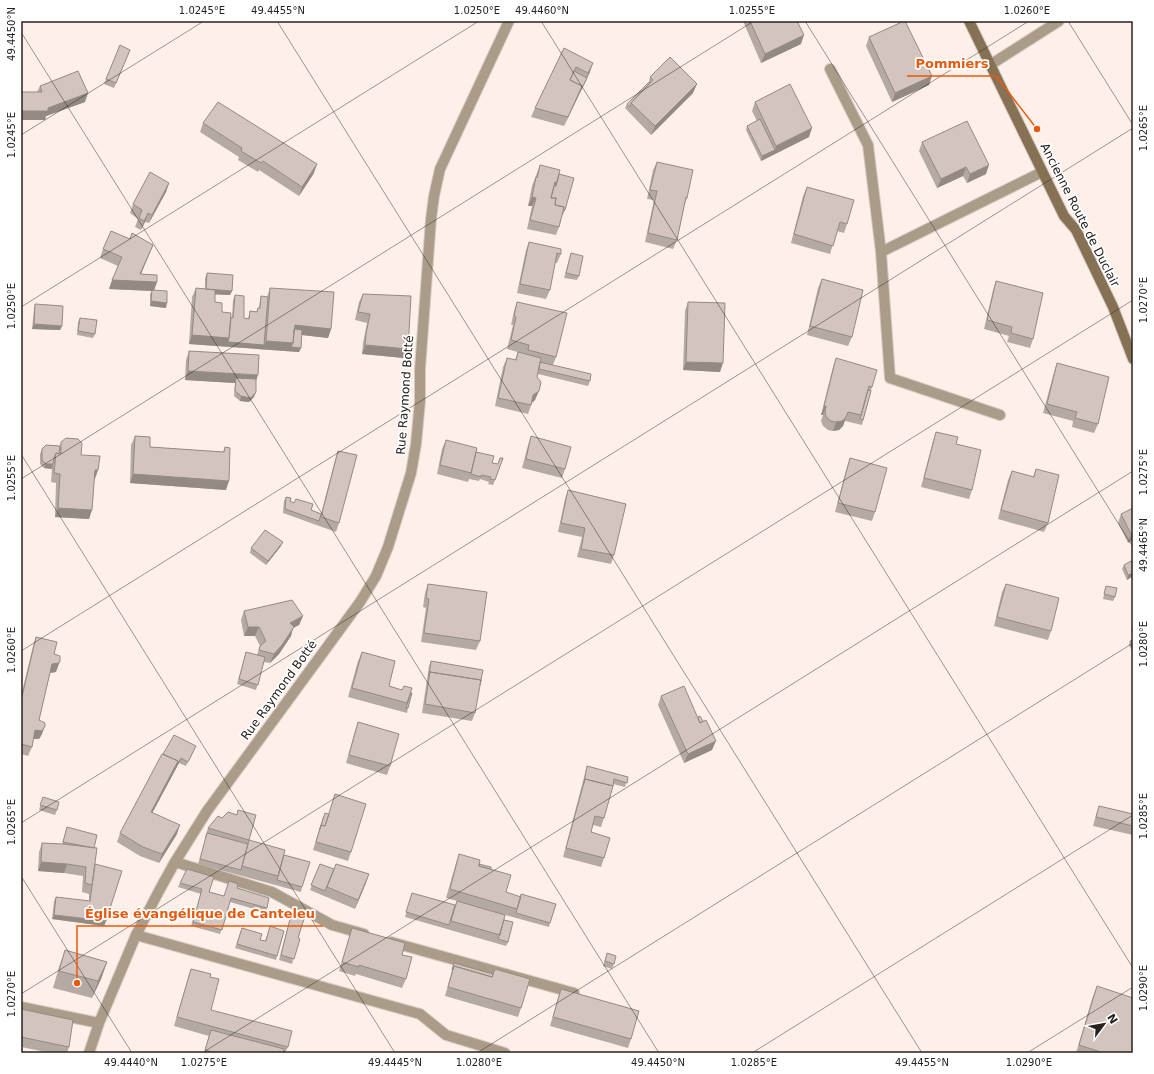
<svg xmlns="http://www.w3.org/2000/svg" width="1154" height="1074" viewBox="0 0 1154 1074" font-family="'DejaVu Sans',sans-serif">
<rect width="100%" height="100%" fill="#fef0e8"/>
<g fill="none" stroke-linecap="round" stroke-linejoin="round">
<!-- lane casing -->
<g stroke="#d7cbc4" stroke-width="12">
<path id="lane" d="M990,65L1059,21
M175,862L272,892L332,925L364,934
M136,935L420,1014L446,1035L505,1053
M391,942L574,993"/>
</g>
<!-- street casing -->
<g stroke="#d7cbc4" stroke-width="12">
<path id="street" d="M830,69L868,145L881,252L890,378L1000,415
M881,252L1042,172
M21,1007L99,1023
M89,1053L99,1023L136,935L160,889L175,862L207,811L360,602L376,576L388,547L411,473L416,444L420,401V369L431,219L434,196L440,169L509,21"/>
</g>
<!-- secondary casing -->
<g stroke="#d7cbc4" stroke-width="12">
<path id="secondary" d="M969,21L1064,216L1076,230L1113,307L1133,359"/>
</g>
<!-- lane -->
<use href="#lane" stroke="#aa9c88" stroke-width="10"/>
<!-- street -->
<use href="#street" stroke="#aa9c88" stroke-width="10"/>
<!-- secondary -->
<use href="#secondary" stroke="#877155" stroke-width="10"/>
</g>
<!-- wall -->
<path fill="#b5a9a3" d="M743,21H797L801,44L761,63Z
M869,37L929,85L892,102L866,46Z
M120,45L130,50L114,88L104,84Z
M564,48L590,72L564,126L531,117L535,108Z
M650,77L693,93L651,135L625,108L627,104L649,82Z
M40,86L85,102L46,116L45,120L37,92Z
M755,102L809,137L761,161L746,130L747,126L757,121L752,111Z
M203,123L314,173L299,196L259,170L258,172L238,160L239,157L200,132Z
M922,142L986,174L967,183L963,176L937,188L919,151Z
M657,162L687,198L684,206L677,240L673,249L645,242L654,200L647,199L653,170Z
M540,165L559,174L565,210L563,215H562L559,227L556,235L527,229L532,206H528L532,186Z
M169,183L166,192L149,223L145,222L141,230L135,227L138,219L130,213L133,204Z
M807,187L847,224L844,233L837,231L830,254L791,243L803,196Z
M130,239L153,245L141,274L154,290L166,308L150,306V294L152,291L109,289L118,266L100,258L103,249Z
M529,242L561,254L557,263H555L550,290L546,299L517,293L526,250Z
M571,253L579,276L577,280L564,278Z
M207,273L232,291L230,295L215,294V302L222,312L231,317L232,318L233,300L235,295L244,318L248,319L250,311L256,312L258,308H259L260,301L261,296L267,297L270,288L331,329L328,338L302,335L299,352L189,344L192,297L196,288L205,289V278Z
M822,279L852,337L848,346L807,335L818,288Z
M996,281L1033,339L1030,348L1007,342L1009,336L984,329L993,290Z
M363,294L404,358L362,354L363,343L367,323L355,320L359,302Z
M517,302L556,357L553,365L590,381L588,386L538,374L537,377L535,400L532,403L528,414L495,406L503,367L507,358L515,360L518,352L521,353L507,349L513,325H511L514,311Z
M688,302L720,372L683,370L685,311Z
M35,304L62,326L60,330L32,329L34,309Z
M80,318L95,334L93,338L77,335L78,322Z
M189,351L256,379L254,397L249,402L240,401L234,396L235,383L185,380L186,360Z
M836,358L872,387L862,425L845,421L843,426L839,430L833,431L828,430L823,426L821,421L823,415H821L833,367Z
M1057,363L1098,424L1094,433L1072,427L1073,421L1043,413L1054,372Z
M936,432L972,490L969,499L921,487L933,441Z
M135,436L150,447L223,452L225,447L226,490L130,483L131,445Z
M531,436L565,469L562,478L522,468L528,445Z
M446,440L476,452L492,463L498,464L503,458L493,485L488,484L489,482L480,479L479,481L469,479L468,482L437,474L442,449Z
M61,442L81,455L95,479H94L89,519L55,517L56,483L51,482L52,468V469L44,468L40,464V454L42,449L60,446Z
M338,451L339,523L336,532L283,513L284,501L286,497L290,501L321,514L335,460Z
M850,458L875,512L872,521L835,512L847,467Z
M1036,469L1048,523L1044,532L998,519L1008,480L1012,471L1033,477Z
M568,490L614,555L611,564L577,557L582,537L558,532L565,499Z
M1133,508V540L1128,543L1118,523L1121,514Z
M281,546L266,565L250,553L251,548Z
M1124,565L1133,566V576L1127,580L1122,569Z
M428,584L480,641L476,650L421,642L426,608L423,607L425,593Z
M1006,584L1051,631L1048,640L994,626L1002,592Z
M1106,586L1115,597L1113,601L1103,599Z
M244,611L303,616L299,625L293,628L291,636L279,654L270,663L264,662L256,690L237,684L246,652L257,655L260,646L255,636H244L241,620Z
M1133,625V633L1131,630Z
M36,637L54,654L56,672L50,673L39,720L42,734L39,739H33L32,747L28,756L21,754V696L33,646Z
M1133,640V653L1129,645L1130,641Z
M362,652L389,686L411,693L407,713L348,697L358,661Z
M431,661L475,713L472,721L422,713L429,666Z
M661,696L712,750L684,763L658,705Z
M358,722L390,766L387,775L346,763L355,731Z
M196,746L186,766L179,763L152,813L177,834L159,863L140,856L117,842L120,833L163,754Z
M587,766L628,777L625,787L613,784L604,818L601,827L593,825L591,832L604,858L601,867L563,857Z
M335,794L351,852L348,861L313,850L323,817L329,814Z
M43,797L57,810L55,815L39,810Z
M1099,806L1133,814V835L1093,826L1096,815Z
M67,827L94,848L95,864L106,921L104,926L52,919L54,901L56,897L89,901V894L82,892L83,876L64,873L38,871L39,852L42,843L62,844Z
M208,828L249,840L284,855L302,887L301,892L198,864L206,838L205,837Z
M459,854L479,864L491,869L506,892L550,923L549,927L505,915L504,920L508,942L506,946L405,917L412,893L455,905L457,901L446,898L456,863Z
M320,864L334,869L366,883L355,909L310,890Z
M180,883L224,896L237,888L267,908L265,912L230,902L220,934L191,926L201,894L178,887Z
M291,915L298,938L292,964L279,960Z
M270,926L277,956L276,960L235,948L242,928L260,940L265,941Z
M352,928L402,955L406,979L402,988L356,974L355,976L339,971Z
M65,950L107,962L101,979L92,998L53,988L59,967Z
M607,953L614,964L612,969L603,966Z
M454,963L493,974L495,969L521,1008L518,1017L445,996Z
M191,969L210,977L211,1010L288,1047L285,1053H204L209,1036L174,1026L188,978Z
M1097,986L1133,1053H1076L1092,999Z
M561,989L631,1039L628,1048L550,1026L558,998Z
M21,1009L69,1047L67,1053H51L21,1047Z"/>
<!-- shaded-wall -->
<path fill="#948a84" d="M804,35L801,44L761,63L765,54Z
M593,63L590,72L564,126L568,117Z
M932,76L929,85L892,102L895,93Z
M697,84L693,93L651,135L655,126Z
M88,93L85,102L46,116L45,120H21V111L48,108Z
M812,128L809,137L761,161L762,156L775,150L776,146Z
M317,164L314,173L299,196L302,187Z
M989,165L986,174L967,183L970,174Z
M966,167L963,176L937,188L941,179Z
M555,182H557L554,191L552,190Z
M169,183L166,192L149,223L152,215Z
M532,197L536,198L532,206H528Z
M148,213L145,222L141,230L144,221Z
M153,245L138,281L157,282L154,291L109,289L112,280Z
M206,289L232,291L230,295L204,294Z
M151,301L167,303L166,308L150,306Z
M34,324L62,326L60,330L32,329Z
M295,325L331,329L328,338L293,334Z
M192,335L229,338L264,345L266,341L293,343L301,348L299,352L189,344Z
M365,345L408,349L404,358L362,354Z
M686,362L723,363L720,372L683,370Z
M188,371L258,375L255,384L236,378L235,383L185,380Z
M539,391L535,400L530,404L533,395Z
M256,392L254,397L249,402L240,401L241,396Z
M824,406H826L823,415H821Z
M846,417L843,426L839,430L833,431L836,422Z
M46,464H53L52,469L44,468Z
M95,470H98L95,479H91Z
M133,474L229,481L226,490L130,483Z
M58,508L92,510L89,519L55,517Z
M1133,533V540L1128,543L1131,534Z
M283,542L281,546L266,565L268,561Z
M1133,573V576L1127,580L1128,575Z
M303,616L299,625L293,628L291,636L279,654L270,663L274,654L290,623Z
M248,627H259L255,636H244Z
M60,661L56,672L49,673L52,664Z
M45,726L42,734L39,739H32L35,730Z
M716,741L712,750L684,763L688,754Z
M181,758L179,763L148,821L151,812L178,761Z
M180,825L177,834L159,863L162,854Z
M41,862L67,864L64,873L38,871Z
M369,874L366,883L355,909L358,900Z
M54,915L106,921L104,926L52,919Z
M107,962L101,979L92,998L98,981Z"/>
<!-- building -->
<path fill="#d3c5bd" stroke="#948a84" d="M750,21H797L804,35L765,54Z
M904,21H905L932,76L895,93L869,37Z
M120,45L130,50L116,83L106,79Z
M564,48L593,63L588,73L576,67L570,80L582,86L568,117L535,108Z
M670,57L697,84L655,126L631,103L653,80L650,77Z
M78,71L88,93L48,108V111H21V92H42L40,86Z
M574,71L587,78L581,90L582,86L570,80Z
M649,82L650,83L631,103L630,107L627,104Z
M790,84L812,128L776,146L755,102Z
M218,102L317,164L302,187L263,161L261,163L241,151L242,148L203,123Z
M760,119L775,150L762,156L747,126Z
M967,121L989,165L970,174L966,167L941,179L922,142Z
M657,162L693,170L687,198L686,197L677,240L648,233L657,191L650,190Z
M540,165L560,170L557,182H555L551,198H556L555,205L564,207L559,227L530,220L536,198L532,197L536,177L537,178Z
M150,172L169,183L152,215L148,213L144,221L139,218L142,210L133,204Z
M559,174L574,178L565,210H563L564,207L555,205L556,198H551L554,186H556Z
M807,187L854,200L847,224L840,222L833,246L794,234Z
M111,231L130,239L132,233L153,245L140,274L157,275V282L112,280L122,257L103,249Z
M529,242L561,249V254L557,253L550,290L520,284Z
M571,253L583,256L579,276L566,273Z
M207,273L233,275L232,291L206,289Z
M822,279L863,290L852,337L810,326Z
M996,281L1043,293L1033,339L1011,333L1012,327L987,320Z
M196,288L215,290V302L222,303V312L231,313L229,338L192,335Z
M270,288L334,292L331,329L295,325L293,343L266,341Z
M152,290L167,291V303L151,301Z
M363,294L411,296L408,349L365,345L366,334L370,314L358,312Z
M235,295L244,296V318L249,319L250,311L257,312L258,308H260L261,296L268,297L264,345L228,342L229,338L231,317L233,318Z
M517,302L567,313L556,357L528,350L529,345L511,340L516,317L514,316Z
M688,302L725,303L723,363L686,362Z
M35,304L63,306L62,326L34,324Z
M80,318L97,320L95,334L78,331Z
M294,329L302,330L301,348L291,347L293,343Z
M189,351L259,355L258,375L188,371Z
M518,352L541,358L537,377L541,382L539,391L533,395L531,405L498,398L507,358L516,360Z
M836,358L877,370L872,387L869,386L861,415L848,412L846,417L842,421L836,422L831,421L826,417L825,412L826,406H824Z
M540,362L591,374L590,381L539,369Z
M1057,363L1109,377L1098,424L1075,418L1077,412L1047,404Z
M236,378L256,379V392L251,398L241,396L235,391Z
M868,390L871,391L863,420L860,419Z
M936,432L958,437L956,444L981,450L972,490L924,478Z
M135,436L150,437V447L224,452L225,447L230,448L229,481L133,474Z
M531,436L571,447L565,469L526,459Z
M66,438L78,439L82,443L81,455L100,456L98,470H95L92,510L58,508L60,474L54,473L56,453L61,454V442Z
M446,440L477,448L471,473L440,465Z
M46,445L60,446L59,454L56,453L54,458L53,464H46L42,460V449Z
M338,451L357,455L339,523L321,517Z
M476,452L494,456L492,463L498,464L500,458H503L495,480L490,479L491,477L481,475V477L471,474Z
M850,458L887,468L875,512L838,503Z
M1036,469L1059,475L1048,523L1001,510L1012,471L1034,477Z
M568,490L626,504L614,555L581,549L585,528L561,523Z
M286,497L291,498L290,501L294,503L296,499L313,504L311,510L321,514L319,521L285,509Z
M1133,508V533L1131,534L1121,514Z
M265,530L283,542L268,561L251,548Z
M1131,561L1133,566V573L1128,575L1124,565Z
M428,584L487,592L480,641L424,633L429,599L426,598Z
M1006,584L1059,598L1051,631L997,617Z
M1106,586L1117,588L1115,597L1104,594Z
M292,600L303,616L290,623L294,627L282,645L274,654L259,650L260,646L266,641L259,627H248L244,611Z
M36,637L57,642L54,654L60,656V661L59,663L52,664L39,720L45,723V726L42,731L35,730L32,747L21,744V701Z
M1133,640V646L1130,641Z
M246,652L265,657L258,685L239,679Z
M362,652L395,661L389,686L402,690L404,686L412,688L407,703L352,688Z
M431,661L483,670L480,685L481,680L430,672L429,676Z
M430,672L481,680L475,713L425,704Z
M684,686L700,723L706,720L716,741L688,754L661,696Z
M411,693H412L408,708H406Z
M700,716L703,721L700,723L698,717Z
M358,722L399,734L390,766L349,755Z
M174,735L196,746L188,762L181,758L177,765L178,761L163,754Z
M162,754L178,761L151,812L180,825L162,854L143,847L120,833Z
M587,766L628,777L627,783L614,779L613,786L585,779L584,783Z
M585,779L613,786L604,818L595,816L591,832L610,838L604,858L566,848Z
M335,794L366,804L351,852L316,842L321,825L325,826Z
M43,797L59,802L57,810L40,805Z
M1099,806L1133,814V826L1096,817Z
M238,810L256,815L249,840L208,828L218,816L222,818L228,812L237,815Z
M325,813L329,814L325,826L321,825L320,829Z
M67,827L97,835L94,848L63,842Z
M207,833L248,844L241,870L200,859Z
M249,840L285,850L278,876L242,866Z
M42,843L63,844L97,848L92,885L85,883L86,867L67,864L41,862Z
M459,854L480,860L479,866L511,875L506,892L521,897L517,909L450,889Z
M284,855L310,862L302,887L277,880Z
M95,864L122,871L106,921L54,915L56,897L90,901Z
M320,864L334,869L325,891L311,885Z
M336,864L369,874L358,900L327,887Z
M479,864L491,867V869L479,866Z
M187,869L214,877L209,892L224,896L229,881L238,884L237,888L269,898L267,908L231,898L222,930L193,922L202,889L180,883Z
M412,893L455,905L449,925L406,912Z
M521,894L556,904L550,923L516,913Z
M457,901L505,915L500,935L451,921Z
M291,915L304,919L298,938L300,939L294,959L281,955Z
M504,920L513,922L508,942L498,939Z
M270,926L284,931L277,956L237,944L242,928L262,934L260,940L266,941Z
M352,928L405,943L402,955L412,957L406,979L359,965V967L342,962Z
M65,950L107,962L98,981L59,971Z
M607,953L616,956L614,964L605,961Z
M454,963L493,974L492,977L454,966L452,970Z
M454,966L492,977L495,969L530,979L521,1008L448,987Z
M191,969L211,974L210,977L219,979L211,1010L292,1031L288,1047L177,1017Z
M1097,986L1133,998V1053H1104L1079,1045Z
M561,989L639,1011L631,1039L553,1017Z
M21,1009L73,1020L69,1047L21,1037Z
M211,1030L284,1049L283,1053H216L205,1050Z"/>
<!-- ticks -->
<path fill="none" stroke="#27221f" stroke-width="1" stroke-opacity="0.45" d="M277,21L922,1053M541,21L1133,968M805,21L1133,547M1068,21L1133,125M21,32L659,1053M21,135L204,21M21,307L479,21M21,454L395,1053M21,479L754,21M21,651L1029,21M21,823L1133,128M21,876L132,1053M21,994L1133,300M202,1053L1133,471M477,1053L1133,643M752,1053L1133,815M1027,1053L1133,987"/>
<g text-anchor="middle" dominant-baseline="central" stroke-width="3.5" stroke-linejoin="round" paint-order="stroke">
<!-- street labels -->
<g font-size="12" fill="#27221f" stroke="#fff">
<text transform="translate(1080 215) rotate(63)">Ancienne Route de Duclair</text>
<text transform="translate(405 395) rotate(-86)">Rue Raymond Botté</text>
<text transform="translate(279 690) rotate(-54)">Rue Raymond Botté</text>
</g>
</g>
<!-- callouts -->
<path fill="none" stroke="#e8590c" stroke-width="1.5" d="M1037 129L996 76H907M77 983L77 926H323"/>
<g fill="#e8590c" stroke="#fff" stroke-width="1.5">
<circle cx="1037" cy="129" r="4"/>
<circle cx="77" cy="983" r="4"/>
</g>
<g font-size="13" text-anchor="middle" font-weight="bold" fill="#e8590c" stroke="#fff" stroke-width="3.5" stroke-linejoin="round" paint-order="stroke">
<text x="952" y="68">Pommiers</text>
<text x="200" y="918">Église évangélique de Canteleu</text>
</g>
<!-- border -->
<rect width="1154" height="1074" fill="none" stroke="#ffffff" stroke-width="44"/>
<!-- north arrow -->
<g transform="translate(1104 1024) rotate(58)" stroke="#ffffff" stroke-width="3" paint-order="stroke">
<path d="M0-3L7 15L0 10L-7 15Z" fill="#27221f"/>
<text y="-6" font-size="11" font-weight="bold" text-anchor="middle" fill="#27221f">N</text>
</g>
<rect x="22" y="22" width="1110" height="1030" fill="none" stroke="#27221f" stroke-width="1.5"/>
<g font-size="10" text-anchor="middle" fill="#27221f">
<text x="202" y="14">1.0245°E</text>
<text x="278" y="14">49.4455°N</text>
<text x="477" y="14">1.0250°E</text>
<text x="542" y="14">49.4460°N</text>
<text x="752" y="14">1.0255°E</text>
<text x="1027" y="14">1.0260°E</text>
<text transform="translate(11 34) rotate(-90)" y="4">49.4450°N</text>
<text transform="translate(1143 128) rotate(-90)" y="4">1.0265°E</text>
<text transform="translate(11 135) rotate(-90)" y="4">1.0245°E</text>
<text transform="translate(1143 300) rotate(-90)" y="4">1.0270°E</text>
<text transform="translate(11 306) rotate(-90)" y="4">1.0250°E</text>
<text transform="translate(1143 472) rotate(-90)" y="4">1.0275°E</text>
<text transform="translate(11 478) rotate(-90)" y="4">1.0255°E</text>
<text transform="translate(1143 545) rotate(-90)" y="4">49.4465°N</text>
<text transform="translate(1143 644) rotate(-90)" y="4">1.0280°E</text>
<text transform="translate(11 650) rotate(-90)" y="4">1.0260°E</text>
<text transform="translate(1143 816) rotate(-90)" y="4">1.0285°E</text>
<text transform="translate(11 822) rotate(-90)" y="4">1.0265°E</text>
<text transform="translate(1143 988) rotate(-90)" y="4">1.0290°E</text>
<text transform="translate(11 994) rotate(-90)" y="4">1.0270°E</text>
<text x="131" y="1066">49.4440°N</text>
<text x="204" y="1066">1.0275°E</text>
<text x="395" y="1066">49.4445°N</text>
<text x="479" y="1066">1.0280°E</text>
<text x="658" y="1066">49.4450°N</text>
<text x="754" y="1066">1.0285°E</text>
<text x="922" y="1066">49.4455°N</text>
<text x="1029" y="1066">1.0290°E</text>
</g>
</svg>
